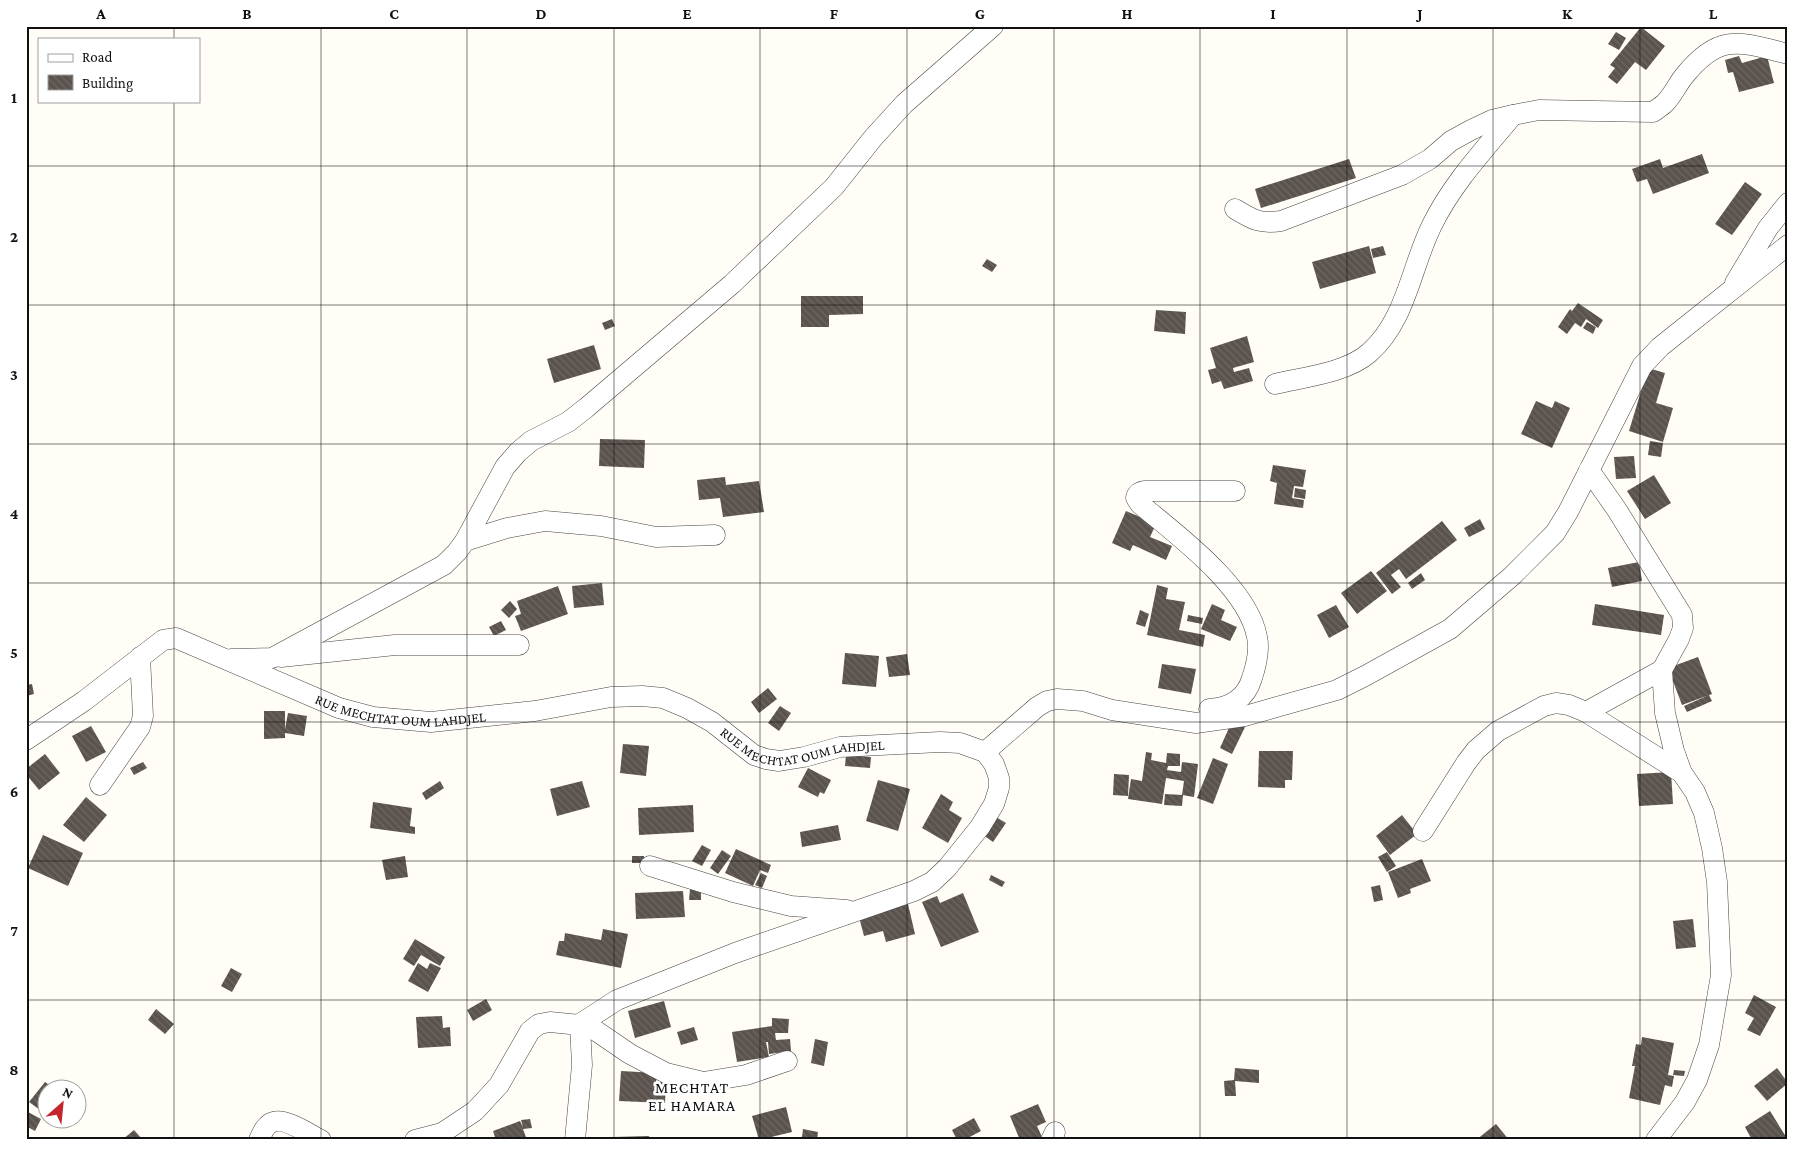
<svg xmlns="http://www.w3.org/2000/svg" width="1814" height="1166" viewBox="0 0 1814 1166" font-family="'Crimson Pro',serif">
<defs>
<pattern id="building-back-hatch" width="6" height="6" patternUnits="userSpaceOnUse" patternTransform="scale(1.25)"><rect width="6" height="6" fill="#5a524d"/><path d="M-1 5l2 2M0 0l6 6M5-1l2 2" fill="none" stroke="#6d6662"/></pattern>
</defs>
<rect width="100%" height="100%" fill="#fffdf5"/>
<!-- building -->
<path fill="url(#building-back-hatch)" d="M1641,27L1665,46L1646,70L1635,62L1617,84L1608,77L1615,68L1610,65Z
M1616,32L1626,38L1619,50L1608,44Z
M1739,56L1742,63L1767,56L1774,83L1739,92L1733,72L1728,73L1725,60Z
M1702,154L1709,173L1653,194L1647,179L1637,182L1632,169L1660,159L1663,168Z
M1349,159L1356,178L1261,208L1255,189Z
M1745,182L1762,194L1732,235L1715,224Z
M1369,246L1376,273L1320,289L1312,262Z
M1383,246L1386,255L1373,258L1371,249Z
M987,259L997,265L992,272L982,266Z
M801,296H863V314L829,315V327H801Z
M1578,303L1603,320L1598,328L1586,319L1581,327L1575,323L1567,334L1558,327L1570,309L1572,311Z
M1156,310L1186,312L1185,334L1154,331Z
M612,319L615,326L605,330L602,323Z
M1587,322L1596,327L1593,334L1583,328Z
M1247,336L1254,362L1233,368L1234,372L1249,368L1253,381L1224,389L1221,381L1212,384L1208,370L1216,368L1210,348Z
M594,345L601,369L554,383L547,359Z
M1648,368L1665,373L1656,403L1673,408L1663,442L1629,431Z
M1536,401L1552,408L1555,401L1570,408L1552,448L1521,434Z
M600,439L645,440L644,468L599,466Z
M1650,441L1663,443L1661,457L1648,455Z
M1634,456L1636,478L1616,479L1614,457Z
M1273,465L1306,470L1303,487L1294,486L1292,498L1304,500L1303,508L1274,504L1277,483L1270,481Z
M1654,475L1671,503L1645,519L1627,491Z
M725,477L726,485L759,481L764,512L723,517L720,498L699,500L697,480Z
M1295,488L1306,490L1305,499L1294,497Z
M1126,511L1140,517L1141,515L1157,522L1150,537L1172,546L1166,560L1133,545L1130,551L1112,543Z
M1480,519L1485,529L1469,537L1464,528Z
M1442,521L1457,540L1406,579L1399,569L1391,575L1401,587L1392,594L1376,573Z
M1639,562L1642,581L1612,587L1608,568Z
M1371,571L1387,591L1357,614L1341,593Z
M1421,573L1425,580L1412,589L1408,583Z
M602,583L604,605L574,608L572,586Z
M1157,585L1168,588L1166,599L1185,602L1179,630L1205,635L1203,647L1147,635Z
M558,586L568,614L521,631L515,616L521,614L517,601Z
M510,601L517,609L509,618L501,610Z
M1212,604L1225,610L1221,620L1237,627L1230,641L1201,629Z
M1595,604L1664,615L1661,635L1592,625Z
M1336,605L1349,627L1329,638L1317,615Z
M1140,610L1149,614L1145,627L1136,624Z
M1188,615L1203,618L1202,624L1187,621Z
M501,621L506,630L494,636L489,627Z
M845,653L879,656L876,687L842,684Z
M907,654L910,675L889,677L886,657Z
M1698,657L1712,694L1682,705L1668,668Z
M1162,664L1196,669L1191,694L1158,688Z
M32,684L34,694L26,696V685Z
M768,688L777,699L759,713L751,702Z
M1709,695L1712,701L1687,712L1684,706Z
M780,706L791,713L779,731L768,723Z
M264,711H285V729L288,713L307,716L304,736L285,733V738L264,739Z
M1232,721L1245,727L1232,754L1220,748Z
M91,726L106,752L86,762L72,736Z
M623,744L649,746L646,776L620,773Z
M1259,751H1293L1292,780H1285V788L1258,787Z
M1146,752L1152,753L1151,760L1166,763L1167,753L1180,754V766H1168L1167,770L1181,772L1182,762L1198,764L1194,797L1182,795L1184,781L1166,778L1162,804L1128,799L1131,779L1142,781Z
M45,754L60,773L39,790L26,774V769Z
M846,755L871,757L870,768L845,766Z
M1213,758L1228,764L1213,804L1197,798Z
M143,762L147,768L134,775L130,768Z
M808,768L831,780L824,794L820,792L818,797L798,787Z
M1671,772L1673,804L1639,806L1637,774Z
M1114,774L1129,775L1128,796L1113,795Z
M878,780L910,789L898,831L866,821Z
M440,781L444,788L426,800L422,793Z
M582,781L590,807L557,816L550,789Z
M941,794L953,802L949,810L962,818L948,843L922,828Z
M1165,794L1183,795L1182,806L1164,805Z
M86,797L107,815L84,842L63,825Z
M373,802L412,808L410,826L415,827V834L370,828Z
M693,805L694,832L639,835L638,808Z
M1402,815L1417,834L1390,855L1376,836Z
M996,817L1006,823L993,842L983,835Z
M838,825L841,840L802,847L800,832Z
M43,835L83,853L68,886L28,868Z
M702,845L711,850L702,866L692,861Z
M736,849L771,865L768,873L760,870L753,886L725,873Z
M722,850L731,856L718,874L710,868Z
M1387,852L1396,866L1387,872L1378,857Z
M405,856L408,877L386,880L382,860Z
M632,856H644V863H632Z
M1422,859L1431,881L1410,889L1411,893L1398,898L1388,872Z
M761,873L767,876L762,888L755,885Z
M991,875L1005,882L1002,887L989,880Z
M1380,885L1383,900L1374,902L1371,887Z
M690,889H701V900H689Z
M683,891L685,917L636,919L635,893Z
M963,893L979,932L941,947L922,902L937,896L940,903Z
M908,904L915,934L886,942L883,931L864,936L859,917Z
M1693,919L1696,947L1676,949L1673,921Z
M603,929L628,934L621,968L556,955L559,941H564L565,933L601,940Z
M415,939L445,957L440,966L421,955L414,966L403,959Z
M418,963L427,969L430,963L441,968L428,992L408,981Z
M231,968L242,974L232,992L221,986Z
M1754,995L1776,1007L1760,1036L1747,1030L1754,1018L1745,1013Z
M486,999L492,1010L473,1021L467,1010Z
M664,1001L671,1027L635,1038L628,1011Z
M156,1009L174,1024L165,1034L148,1020Z
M442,1016L443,1028L450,1027L451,1046L418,1048L416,1017Z
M772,1018L789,1019L788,1033H775L776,1040L790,1039L791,1051L769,1054L768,1042H766L769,1057L737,1062L732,1032L772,1026Z
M694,1027L698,1040L681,1045L677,1032Z
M1642,1037L1674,1043L1668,1075L1674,1076L1672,1087L1665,1085L1660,1105L1629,1098L1635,1066H1632L1636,1044L1641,1045Z
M815,1039L828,1042L824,1066L811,1063Z
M1235,1068L1259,1070V1083L1235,1081L1236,1096H1225L1224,1081L1234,1080Z
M1777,1068L1788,1083L1767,1101L1754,1086Z
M1674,1070L1685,1071L1684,1076L1673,1075Z
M621,1071L657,1073L656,1082H666L665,1103L619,1101Z
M45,1082L54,1088H48V1094L46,1097L48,1098L47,1115L29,1102Z
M1038,1104L1046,1122L1037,1126L1042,1137L1035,1140H1020L1010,1116Z
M786,1107L792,1132L759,1140L752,1116Z
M26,1111L41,1119L35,1131L26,1126Z
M1770,1111L1788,1140H1752L1745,1127Z
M974,1118L981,1131L964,1140H957L952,1130Z
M530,1119L532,1128L523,1129L527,1140H496L493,1131L520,1121L523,1128L521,1120Z
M1496,1124L1509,1140H1476Z
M803,1129L818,1132L817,1139L802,1137Z
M134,1130L143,1140H122Z
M649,1136L650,1140H613V1137Z"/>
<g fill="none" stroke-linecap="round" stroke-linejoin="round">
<!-- minor casing -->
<g stroke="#444" stroke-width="21">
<g id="minor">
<path d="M1235,209C1253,220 1260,224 1281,221L1402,175L1430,159L1451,141L1471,130L1492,120L1513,115"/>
<path d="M1735,283L1768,228L1788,203"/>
<path d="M1275,384C1304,377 1346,373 1369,353C1406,321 1411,267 1432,225C1452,184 1484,150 1513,115L1539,110L1653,112C1657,109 1662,106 1665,103C1673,95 1678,83 1685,75C1720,32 1740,42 1788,54"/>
<path d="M1589,470L1617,510L1682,615L1683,628L1679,639L1662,670L1665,713L1674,751L1682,773L1695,792L1704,813L1712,848L1717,882L1721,975L1709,1045L1697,1080L1685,1102L1656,1140"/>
<path d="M465,541L507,528L545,521L601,526L656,537L715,535"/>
<path d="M281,657L395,645H519"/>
<path d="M231,659L272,658L444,565L457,552L465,541L505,467L518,452L531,441L568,422L586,408L732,284L834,187L873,138L904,104L993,26"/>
<path d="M1209,709C1230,708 1246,699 1252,678C1256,666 1260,650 1257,637C1248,587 1177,535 1140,504L1136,498C1137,493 1139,492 1144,491H1235"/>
<path d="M1586,712L1662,670"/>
<path id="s1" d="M26,740L84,701L163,640L176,638L339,708L373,717L431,722L535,711L611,697L642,696L663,698L687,708L712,722L754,755L766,759L779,761L804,757L840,747L940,742L960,743L985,752L994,764L999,778V788L994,804L980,827L947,868L932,882L914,891L735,953L617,1000L583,1022L580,1025L582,1065L575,1140"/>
<path d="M985,752L1037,707L1047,701L1057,699L1083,701L1112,710L1196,723L1245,716L1337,690L1365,676L1450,629L1512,576L1555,533L1568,512L1642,366L1660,347L1788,245"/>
<path d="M100,785L140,727L143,716L140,657"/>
<path d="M1423,831L1466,763L1476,750L1498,731L1544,706L1556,703L1569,705L1586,712L1682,773"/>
<path d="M650,866L733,892L791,906L847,910"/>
<path d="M583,1022L630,1054L666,1073L703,1082L746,1075L787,1061"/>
<path d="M259,1140C262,1133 266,1124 273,1122C284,1117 311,1135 321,1140"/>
<path d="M415,1140L442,1133L475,1111L499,1085L530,1031L539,1024L550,1022L580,1025"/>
<path d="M1051,1140L1055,1132"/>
</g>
</g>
<!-- minor -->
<use href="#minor" stroke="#fff" stroke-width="20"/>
</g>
<!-- grid -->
<path fill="none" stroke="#111" stroke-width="1" stroke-opacity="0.55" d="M174,26V39M321,26V1140M467,26V1140M614,26V1140M760,26V1140M907,26V1140M1054,26V1140M1200,26V1140M1347,26V1140M1493,26V1140M1640,26V1140M174,101V1140M26,166H1788M26,305H1788M26,444H1788M26,583H1788M26,722H1788M26,861H1788M26,1000H1788"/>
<g text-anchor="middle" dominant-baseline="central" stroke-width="5" stroke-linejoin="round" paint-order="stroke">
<!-- street labels -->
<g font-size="14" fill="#111" stroke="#fff">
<text stroke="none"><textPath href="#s1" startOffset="422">RUE MECHTAT OUM LAHDJEL</textPath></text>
<text stroke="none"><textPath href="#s1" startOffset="842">RUE MECHTAT OUM LAHDJEL</textPath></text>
</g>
<!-- quarter labels -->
<g font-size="16" letter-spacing="1" fill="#111" stroke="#fff">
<text x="692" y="1087">MECHTAT<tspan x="692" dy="18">EL HAMARA</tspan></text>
</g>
</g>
<!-- border -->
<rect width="1814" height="1166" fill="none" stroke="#ffffff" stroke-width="55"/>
<!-- legend -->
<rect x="38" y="38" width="162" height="65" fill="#ffffff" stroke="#a0a0a0"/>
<rect x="48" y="54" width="25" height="8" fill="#ffffff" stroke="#a0a0a0"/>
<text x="82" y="62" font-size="15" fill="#111111">Road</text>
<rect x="48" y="75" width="25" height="15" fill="url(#building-back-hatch)" stroke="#a0a0a0"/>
<text x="82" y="88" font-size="15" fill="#111111">Building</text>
<!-- north arrow -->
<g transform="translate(62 1104) rotate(27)"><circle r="24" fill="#ffffff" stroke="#a0a0a0"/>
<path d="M0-4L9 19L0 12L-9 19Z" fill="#c4262e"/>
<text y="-8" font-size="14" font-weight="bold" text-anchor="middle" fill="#111111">N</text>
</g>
<rect x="28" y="28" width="1758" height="1110" fill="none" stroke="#111" stroke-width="2"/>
<g font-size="16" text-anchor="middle" font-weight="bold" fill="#111">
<text x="101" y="19">A</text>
<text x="247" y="19">B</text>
<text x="394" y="19">C</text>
<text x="541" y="19">D</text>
<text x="687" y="19">E</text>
<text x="834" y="19">F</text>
<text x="980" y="19">G</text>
<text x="1127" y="19">H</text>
<text x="1273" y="19">I</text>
<text x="1420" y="19">J</text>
<text x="1567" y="19">K</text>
<text x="1713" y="19">L</text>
<text x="14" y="103">1</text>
<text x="14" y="242">2</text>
<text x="14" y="380">3</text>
<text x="14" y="519">4</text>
<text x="14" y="658">5</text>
<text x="14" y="797">6</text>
<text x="14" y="936">7</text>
<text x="14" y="1075">8</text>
</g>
</svg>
